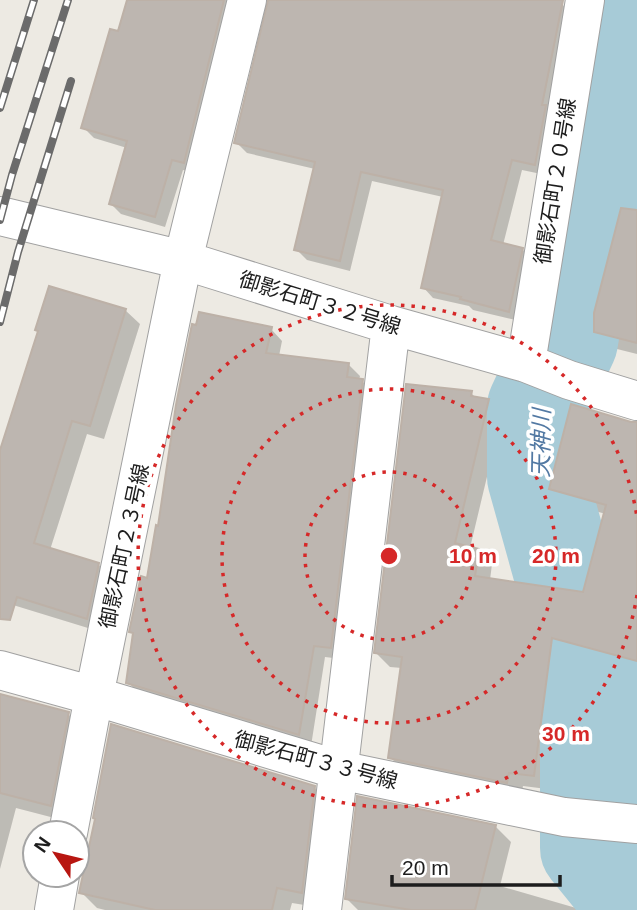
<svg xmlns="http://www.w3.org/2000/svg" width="637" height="910" viewBox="0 0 637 910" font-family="Arial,'Noto Sans JP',sans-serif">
<rect width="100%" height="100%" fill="#edeae3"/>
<!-- shadow -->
<path fill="#0003" d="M128,0H239L195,173L183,170L165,227L121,214L111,204L127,148L94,138L83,127L119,33Z
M270,0H563L562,4L572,15L546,175L522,170L503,245L522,249L533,260L520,321L473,310L469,306L433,298L423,287L443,197L372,181L350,271L307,260L296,249L315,169L247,153L236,142Z
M637,230V354L613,348L596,332Z
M125,310L140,324L104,439L87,434L50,550L98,564L112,579L101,632L0,601V457Z
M271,329L282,341L279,356L348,364L360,376L359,380L362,381L373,392L342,659L325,657L311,746L139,694L128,682L135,635L131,632L148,580L159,528Z
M471,393L477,399L488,400L502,414L470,548L478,550L492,564L490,580L585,594L606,514L565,503L551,489L637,443V670L565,651L547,789L523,786L521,796L404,771L390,757L402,668L390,667L376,653Z
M0,696L68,714L83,729L66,821L16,808L0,869Z
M314,787L329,803L317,907L292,903L290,910H105L97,908L81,892Z
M496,827L511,842L500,886L583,910H358L347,899Z"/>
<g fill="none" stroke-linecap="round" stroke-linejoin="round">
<!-- river -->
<path stroke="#a7cbd7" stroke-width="100" d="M616,880L590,848V667L537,477V407L568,341L626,0"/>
</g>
<!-- building -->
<path fill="#bdb6b0" stroke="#bdb1a7" stroke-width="2" d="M127,0H224L184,163L172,160L155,217L109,204L127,141L81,128L110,29L118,31Z
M268,0H563L542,105H546L535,165L512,160L491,240L523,248L509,312L460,299L461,297L421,288L443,190L361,172L340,261L294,250L315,162L234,143Z
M621,208L637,210V343L594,332V313Z
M49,286L126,309L90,426L72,421L34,543L99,563L87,619L17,597L10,620L0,619V450L38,331L35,330Z
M199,312L272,327L266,353L349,363L347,377L363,379L331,648L314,646L299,735L126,683L133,633L129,632L141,576L147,578L156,525L158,526L176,405L192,324L196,325Z
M406,384L472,391L471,396L489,399L455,543L479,549L475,576L583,592L606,505L549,489L571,404L631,422H637V661L552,638L534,776L509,773L507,783L388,758L402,657L374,653Z
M0,694L69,712L51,806L0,793Z
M111,724L315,786L302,893L277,888L272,910H155L79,893L95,819L93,818Z
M357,796L496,825L475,910H411L345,899Z"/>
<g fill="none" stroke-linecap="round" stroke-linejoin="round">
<!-- minor casing -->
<g stroke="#a1a1a1" stroke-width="40">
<path id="minor" d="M0,216L183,260L391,325L526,363L569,380L637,401
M526,363L585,0
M0,670L94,696L339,770L564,817L637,824
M68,833L94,696L183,260L247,0
M54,910L60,875
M322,910L391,325"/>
</g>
<!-- minor -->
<use href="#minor" stroke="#fff" stroke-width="38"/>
<!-- rail casing -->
<g stroke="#6b6b6b" stroke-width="8">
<path id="rail" d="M0,108L34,0
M0,220L12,175L68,0
M0,322L18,252L71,81"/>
</g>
<!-- rail -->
<use href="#rail" stroke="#fff" stroke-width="5" stroke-dasharray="16" stroke-linecap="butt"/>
</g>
<!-- distance rings -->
<g fill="none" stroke="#d62828" stroke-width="3.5" stroke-dasharray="3.5 7">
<circle cx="389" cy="556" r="84"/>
<circle cx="389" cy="556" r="167"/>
<path d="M637 595A251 251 0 1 1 637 517"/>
</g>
<g text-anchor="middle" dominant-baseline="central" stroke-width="7" stroke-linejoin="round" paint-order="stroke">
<!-- street labels -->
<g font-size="21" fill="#1d1d1d" stroke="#fff">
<text transform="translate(555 181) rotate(-81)">御影石町２０号線</text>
<text transform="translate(320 303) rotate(17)">御影石町３２号線</text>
<text transform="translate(124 546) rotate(-78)">御影石町２３号線</text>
<text transform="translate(316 760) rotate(15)">御影石町３３号線</text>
</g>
<!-- water labels -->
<g font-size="23" font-style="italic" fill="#5279a3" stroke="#fff">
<text transform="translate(541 443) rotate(-89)">天神川</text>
</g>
</g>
<circle cx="389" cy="556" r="10" fill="#d62828" stroke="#fff" stroke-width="3.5"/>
<g font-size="21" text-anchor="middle" font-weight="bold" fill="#d62828" stroke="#fff" stroke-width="7" stroke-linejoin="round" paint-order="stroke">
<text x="473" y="563">10 m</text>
<text x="556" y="563">20 m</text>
<text x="566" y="741">30 m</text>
</g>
<!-- north arrow -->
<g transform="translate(56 854) rotate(305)"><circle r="33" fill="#ffffff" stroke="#a5a5a5" stroke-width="2"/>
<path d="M0-5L12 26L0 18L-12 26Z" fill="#b81611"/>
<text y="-10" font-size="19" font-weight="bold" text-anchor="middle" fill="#1d1d1d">N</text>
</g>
<!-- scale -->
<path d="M392 875v10h168v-10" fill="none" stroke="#1d1d1d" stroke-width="3.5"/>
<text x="402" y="875" font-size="21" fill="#1d1d1d" stroke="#ffffff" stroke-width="5" paint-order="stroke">20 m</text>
</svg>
